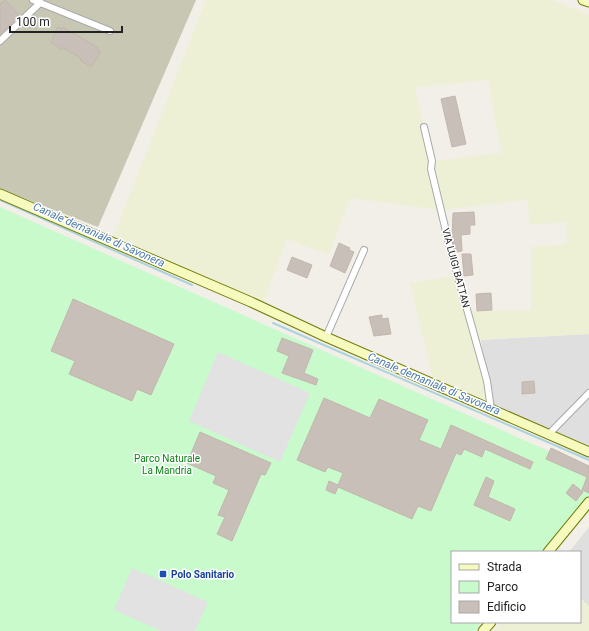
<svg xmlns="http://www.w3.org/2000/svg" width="589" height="631" viewBox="0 0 589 631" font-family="Roboto,sans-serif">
<rect width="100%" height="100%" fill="#f2efe9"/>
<!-- residential -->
<path fill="#e0dfdf" d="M589,334V459L493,415L481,340Z
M589,527V606L580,598V552H569Z"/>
<!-- construction -->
<path fill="#c7c7b4" d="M0,0H196L98,227L0,189Z"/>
<!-- farmland -->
<path fill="#eef0d5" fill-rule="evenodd" d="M206,0H553L589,15V334L476,340L491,409L434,384L410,283L458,275L468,311L531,310V247L567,244L566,222L529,225L528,200L441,210L350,198L329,255L287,239L262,307L250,304L113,237ZM488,80L501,153L432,161L415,87Z
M580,598L589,606V631H493L501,622H580Z"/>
<!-- park -->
<path fill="#c8facc" d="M0,207L589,469V495L542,552H452V622H483L475,631H0Z"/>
<!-- parking -->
<path fill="#e2e2e2" d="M218,352L310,393L280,462L189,421Z
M132,568L208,602L195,631H161L114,610Z"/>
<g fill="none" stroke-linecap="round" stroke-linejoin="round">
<!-- stream -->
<path stroke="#aad3df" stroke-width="2" d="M0,200L192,285
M273,323L589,460"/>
</g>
<!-- building -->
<path fill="#c7bfb8" stroke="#c4b6ab" d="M5,0L19,15L0,34V4Z
M58,27L62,29L63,27L98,48L97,50L101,52L91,67L80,60L81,58L63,48L61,50L51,42Z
M455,96L466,144L452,147L441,99Z
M474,212L475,225H470V234L461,235L462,251L456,252L452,238L453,213Z
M339,243L350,248L349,250L354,252L345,273L330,266Z
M462,254H471L473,275L464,276Z
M292,257L312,265L307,278L287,270Z
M491,293L492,310L477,311L476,294Z
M73,299L174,344L151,395L137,389L132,401L69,374L75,361L51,351Z
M382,315V319L388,318L391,334L374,336L369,317Z
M282,338L313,350L304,373L318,379L316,385L282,373L289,356L277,351Z
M534,381L535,393L522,394V382Z
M324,398L370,418L379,399L428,420L419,440L441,449L451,425L533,462L530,469L485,449L482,457L464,449L461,455L456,453L431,511L418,506L412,519L338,487L335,494L326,490L329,481L338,485L343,473L328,467L325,472L297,460Z
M200,432L271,463L265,475L261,474L232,541L217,534L225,517L218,515L229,490L213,483L216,476L187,463Z
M551,448L589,466V493L582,490L587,477L546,459Z
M486,477L494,481L488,497L515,509L510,521L474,505Z
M573,484L583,492L576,501L566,493Z"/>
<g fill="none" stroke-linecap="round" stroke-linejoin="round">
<!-- street casing -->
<g stroke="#a9a9a9" stroke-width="8">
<path id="street" d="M33,0L110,31
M0,41L40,3V0
M424,127L432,161L431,169L451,252L487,381L491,409
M326,337L364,250
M548,435L589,393"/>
</g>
<!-- secondary casing -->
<g stroke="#707d05" stroke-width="11">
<path id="secondary" d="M583,0L589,2
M0,194L251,302L326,337L589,452
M548,552L589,502
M483,631L491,622"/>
</g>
<!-- street -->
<use href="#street" stroke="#fff" stroke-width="6"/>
<!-- secondary -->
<use href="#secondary" stroke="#f7fabf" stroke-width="9"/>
</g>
<!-- markers -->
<rect fill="#1a4fb4" stroke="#fff" stroke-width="1.5" x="159" y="570" width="8" height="8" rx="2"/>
<g text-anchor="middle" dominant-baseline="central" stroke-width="3" stroke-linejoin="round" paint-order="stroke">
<!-- street labels -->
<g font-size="10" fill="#222" stroke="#fff">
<text transform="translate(456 268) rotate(75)">VIA LUIGI BATTAN</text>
</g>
<!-- park labels -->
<g font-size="10" fill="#0c8416" stroke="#fff">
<text x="167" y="458">Parco Naturale<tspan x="167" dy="12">La Mandria</tspan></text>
</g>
<!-- transit labels -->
<g font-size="10" font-weight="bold" fill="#164399" stroke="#fff" text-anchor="start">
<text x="171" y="574">Polo Sanitario</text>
</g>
<!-- water labels -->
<g font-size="11" font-style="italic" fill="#4a7aab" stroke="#fff">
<text transform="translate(99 235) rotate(24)">Canale demaniale di Savonera</text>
<text transform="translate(434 384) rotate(23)">Canale demaniale di Savonera</text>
</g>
</g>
<!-- legend -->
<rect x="451" y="551" width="130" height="72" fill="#ffffff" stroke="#a7a7a7"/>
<rect x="459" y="564" width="20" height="6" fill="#f7fabf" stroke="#a7a7a7"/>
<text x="487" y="571" font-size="12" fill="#222222">Strada</text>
<rect x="459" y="581" width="20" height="12" fill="#c8facc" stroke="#a7a7a7"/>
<text x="487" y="591" font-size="12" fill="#222222">Parco</text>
<rect x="459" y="601" width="20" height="12" fill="#c7bfb8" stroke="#a7a7a7"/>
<text x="487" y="611" font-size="12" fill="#222222">Edificio</text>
<!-- scale -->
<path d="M10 26v6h112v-6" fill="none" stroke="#222222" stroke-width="2"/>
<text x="16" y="26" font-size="12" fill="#222222" stroke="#ffffff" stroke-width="3" paint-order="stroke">100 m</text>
</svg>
